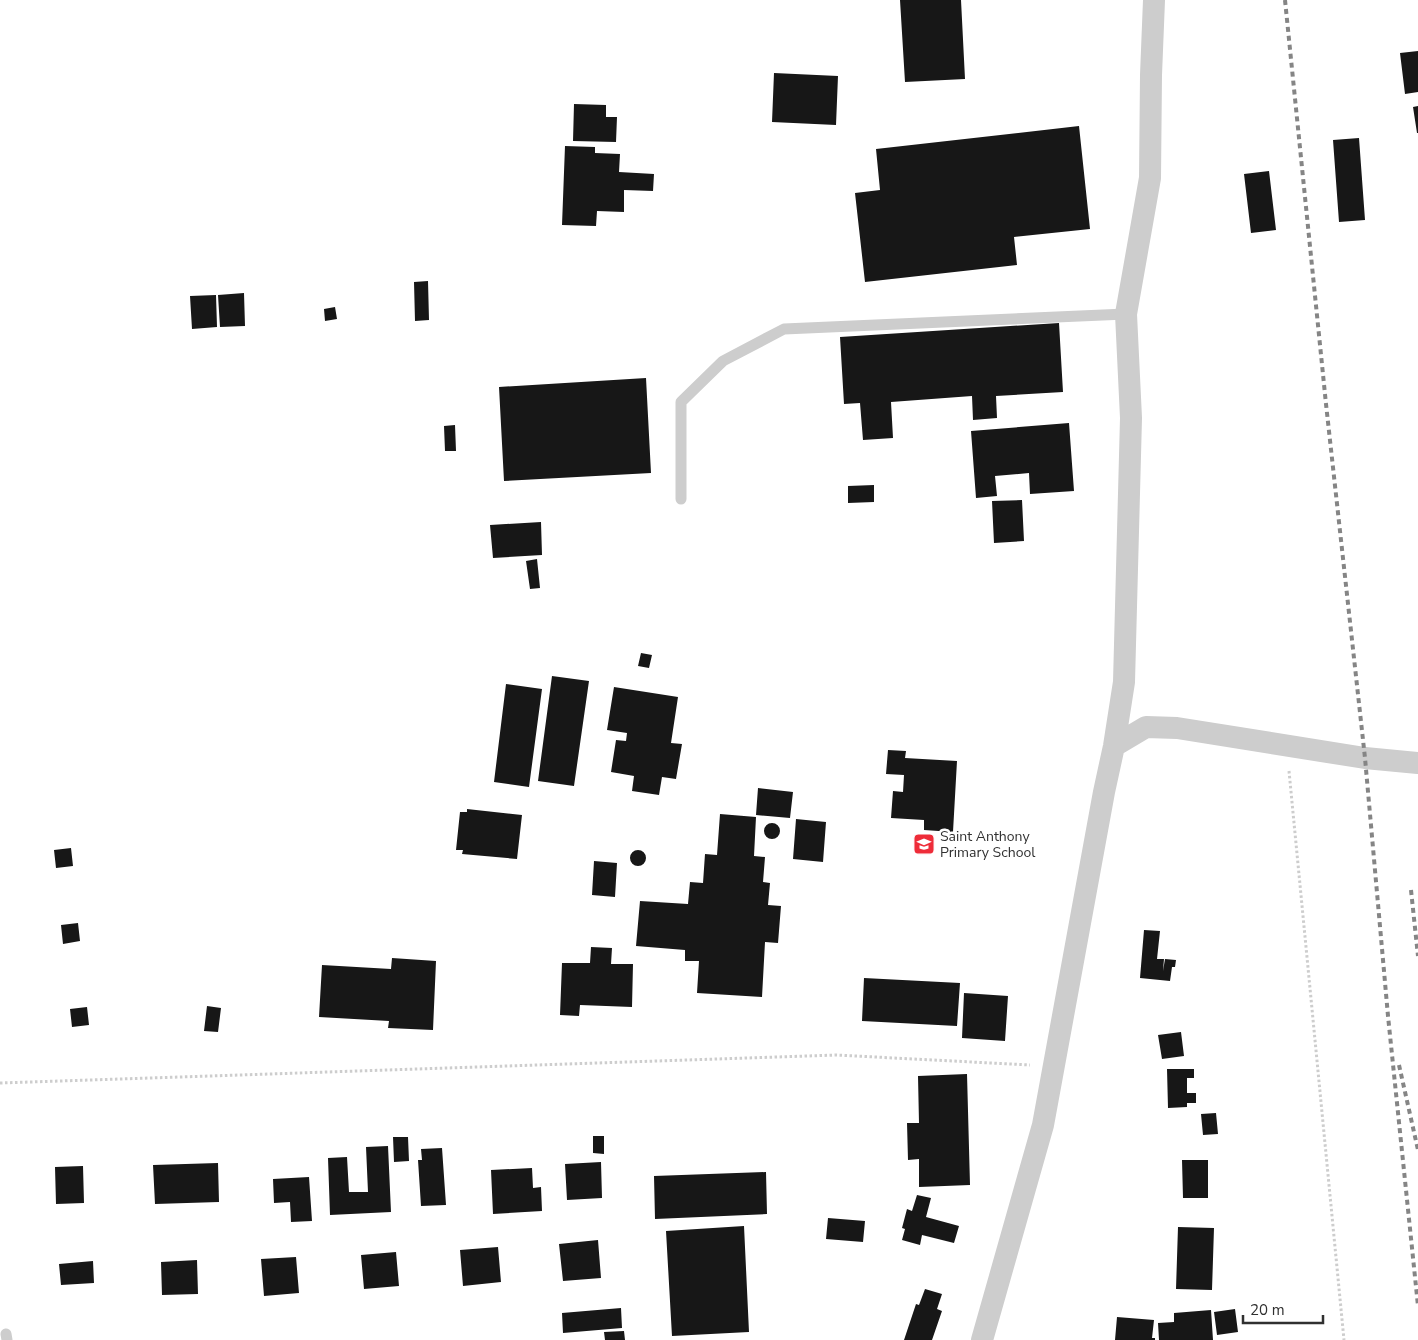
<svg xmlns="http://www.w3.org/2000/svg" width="1418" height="1340" viewBox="0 0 1418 1340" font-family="'Nunito Sans',sans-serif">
<rect width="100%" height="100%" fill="#fff"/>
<!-- building -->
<path fill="#171717" d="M900,0H961L965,79L905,82Z
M1418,51V92L1405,94L1400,53Z
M774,73L838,76L836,125L772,122Z
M574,104L606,105V117H617L616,142L573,141Z
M1418,106V133H1417L1413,107Z
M1079,126L1090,229L1014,237L1017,265L865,282L855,193L880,190L876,149Z
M1359,138L1365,220L1339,222L1333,140Z
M565,146L595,147V153L620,154L619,172L654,174L653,191L624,190V212L597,211L596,226L562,225Z
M1269,171L1276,230L1251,233L1244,174Z
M428,281L429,320L415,321L414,282Z
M244,293L245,326L220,327L218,295Z
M216,295L217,327L192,329L190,296Z
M335,307L337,319L325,321L324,309Z
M1059,323L1063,392L996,396L997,418L973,420L972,396L891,402L893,438L863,440L860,403L844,404L840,337Z
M646,378L651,473L504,481L499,387Z
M1069,423L1074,491L1030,494L1029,473L995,476L997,496L976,498L971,431Z
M455,425L456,451H445L444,426Z
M874,485V502L848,503V486Z
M1022,500L1024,541L994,543L992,501Z
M541,522L542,555L493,558L490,525Z
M537,559L540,588L530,589L526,561Z
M641,653L652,655L649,668L638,666Z
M552,676L589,681L574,786L538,781Z
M506,684L542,689L529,787L494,782Z
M614,687L678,697L671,743L682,744L676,779L662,777L659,795L632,791L634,776L611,772L616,740L626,741L627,733L607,730Z
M888,750L906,751L905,758L957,761L953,832L924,830V820L891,818L893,791L903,792L904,775L886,774Z
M758,788L793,792L790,818L756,815Z
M467,809L522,815L517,859L462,854L463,850H456L460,812H467Z
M720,814L756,817L754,856L765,857L763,882L770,883L768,905L781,906L778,943L765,942L762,997L697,993L699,961H685V950L636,946L640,901L688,904L690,882L703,883L705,854L717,855Z
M796,819L826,822L823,862L793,859Z
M764 831a8 8 0 1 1 16 0a8 8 0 1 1-16 0Z
M71,848L73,866L56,868L54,850Z
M630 858a8 8 0 1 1 16 0a8 8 0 1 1-16 0Z
M594,861L617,863L615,897L592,895Z
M78,923L80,941L63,944L61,925Z
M1144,930L1160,931L1157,959H1164L1163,971L1165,959L1176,960L1175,967H1172L1170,981L1140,978Z
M591,947L612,948L611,964H633L632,1007L580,1005L579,1016L560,1015L562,963H590Z
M392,958L436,961L433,1030L388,1028L389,1021L319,1017L322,965L391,969Z
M864,978L960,983L957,1026L862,1021Z
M964,993L1008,996L1005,1041L962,1038Z
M207,1006L221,1008L218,1032L204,1031Z
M87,1007L89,1025L72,1027L70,1009Z
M1181,1032L1184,1056L1162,1059L1158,1035Z
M1167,1069H1194V1078H1187V1093H1196V1103H1187V1107L1168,1108Z
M967,1074L970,1185L919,1187V1159L908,1160L907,1123H919L918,1076Z
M1216,1113L1218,1134L1203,1135L1201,1114Z
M593,1136H604V1154L593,1153Z
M393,1137H408L409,1161L394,1162Z
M388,1146L391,1212L330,1215L328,1158L347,1157L349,1192H368L366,1147Z
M442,1148L446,1205L421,1206L418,1160H422L421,1149Z
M1182,1160H1208V1198H1183Z
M601,1162L602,1198L567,1200L565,1164Z
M218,1163L219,1202L155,1204L153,1165Z
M83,1166L84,1203L56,1204L55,1167Z
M532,1168L533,1188L541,1187L542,1211L493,1214L491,1170Z
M766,1172L767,1214L655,1219L654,1176Z
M309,1177L312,1221L291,1222L290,1202L274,1203L273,1179Z
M917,1195L931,1198L926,1217L959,1226L954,1243L922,1235L920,1245L902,1240L905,1229L902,1228L907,1209L912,1211Z
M828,1218L865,1221L863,1242L826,1239Z
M744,1226L749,1332L672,1336L666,1231Z
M1178,1227L1214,1228L1212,1290L1176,1289Z
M598,1240L601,1278L563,1281L559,1244Z
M498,1247L501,1282L463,1286L460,1250Z
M396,1252L399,1286L364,1289L361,1255Z
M296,1257L299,1293L264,1296L261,1259Z
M197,1260L198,1294L162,1295L161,1262Z
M93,1261L94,1283L61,1285L59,1264Z
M925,1289L942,1294L937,1309L942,1311L932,1340H904L916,1304L919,1305Z
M621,1308L622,1328L563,1333L562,1313Z
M1235,1309L1238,1332L1217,1335L1214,1312Z
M1211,1310L1213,1340H1159L1158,1323L1174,1322V1313Z
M1117,1317L1154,1320L1152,1338H1155V1340H1115Z
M624,1331L625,1340H605L604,1332Z"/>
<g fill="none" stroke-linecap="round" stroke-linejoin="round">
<!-- path -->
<path stroke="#cdcdcd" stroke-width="3" stroke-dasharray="2.5 2.5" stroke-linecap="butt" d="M1289,771L1344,1340
M0,1083L836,1055L1030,1065"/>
<!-- service -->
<path stroke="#cdcdcd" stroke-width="11" d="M681,499V402L723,361L784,329L1126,314
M6,1334L7,1340"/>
<!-- minor -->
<path stroke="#cdcdcd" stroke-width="22" d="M1114,746L1146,727L1177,728L1365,758L1418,763
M982,1340L1043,1125L1104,792L1114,746L1124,682L1131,418L1126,314L1150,178L1151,75L1154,0"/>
<!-- rail -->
<path stroke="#858585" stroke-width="4" stroke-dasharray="5 4" stroke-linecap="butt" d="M1285,0L1326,404L1365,758L1388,1016L1418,1306
M1411,890L1418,956
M1399,1065L1418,1150"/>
</g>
<!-- icons -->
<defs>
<g id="school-square" transform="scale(1.125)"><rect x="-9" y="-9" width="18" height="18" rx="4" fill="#ee2c39" stroke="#fff"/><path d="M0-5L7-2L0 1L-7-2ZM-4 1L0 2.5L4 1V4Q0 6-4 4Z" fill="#fff"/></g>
</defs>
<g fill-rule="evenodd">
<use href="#school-square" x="924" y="844"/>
</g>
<g text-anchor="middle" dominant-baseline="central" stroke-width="5" stroke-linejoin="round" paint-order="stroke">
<!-- poi labels -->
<g font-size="14" fill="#303030" stroke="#fff" text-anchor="start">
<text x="940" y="836">Saint Anthony<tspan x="940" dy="16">Primary School</tspan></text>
</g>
</g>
<!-- scale -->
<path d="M1243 1315v8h80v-8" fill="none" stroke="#303030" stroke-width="2.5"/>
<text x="1250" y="1315" font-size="15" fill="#303030" stroke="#ffffff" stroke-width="4" paint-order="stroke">20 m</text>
</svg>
